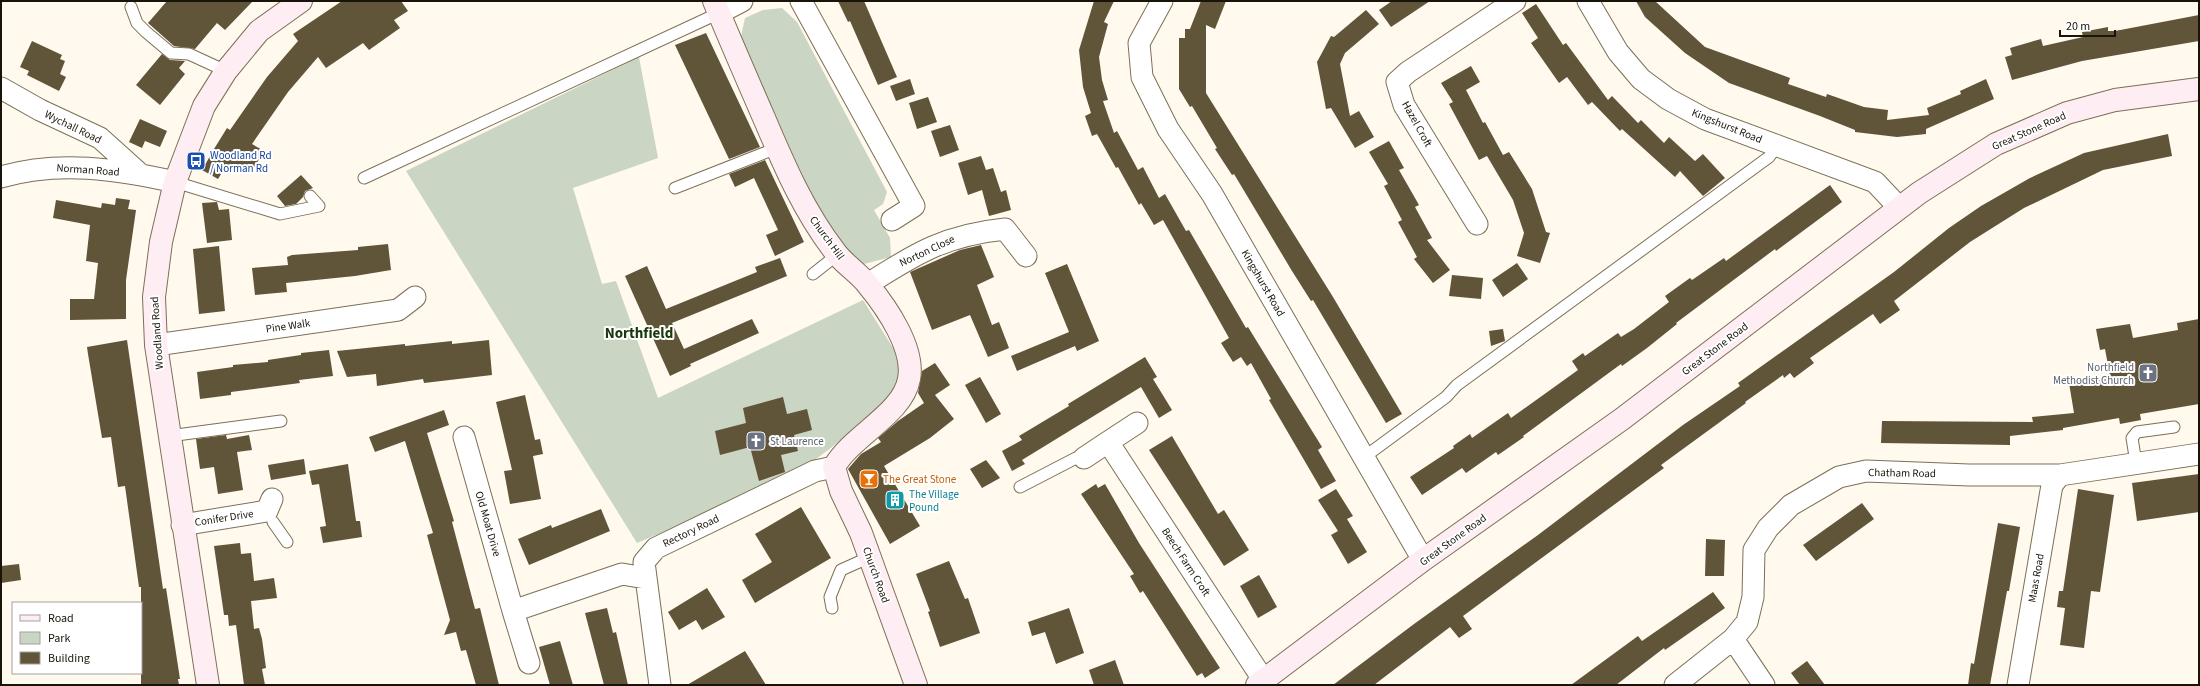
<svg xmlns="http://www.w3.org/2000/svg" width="2200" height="686" viewBox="0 0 2200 686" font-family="'Source Sans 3',sans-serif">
<rect width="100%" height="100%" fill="#fff9ee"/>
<!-- green -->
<path fill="#cad5c3" d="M782,8L797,22L887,192L883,204L874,210L890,238L891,257L864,264L841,249L802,185L740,41L745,18L763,10Z
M639,57L658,158L573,188L602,284L616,281L658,398L863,300L900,359V378L890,399L832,447L804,468L777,484L637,543L406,171Z"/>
<!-- building -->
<path fill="#605439" d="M167,1H253L225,30L217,23L195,49L174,46L148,23Z
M342,1H401L408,11L394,20L400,28L369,50L363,43L326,68L318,57L288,92L252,144L264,151L251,173L243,169L240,174L226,166L218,179L202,170L213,151L218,152L214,149L227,128L230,130L267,77L298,41L293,34Z
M838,1H864L897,77L878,85L850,21L848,22Z
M1094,1H1114L1104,22L1108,24L1099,57L1102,80L1108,100L1103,101L1114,133L1117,131L1138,170L1143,167L1159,198L1165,194L1186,231L1189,230L1246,328L1248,327L1322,447L1318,450L1336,481L1321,489L1269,400L1271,399L1251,363L1247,366L1241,357L1233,362L1221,343L1229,338L1163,220L1154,225L1141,203L1139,205L1118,167L1116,168L1097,134L1092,136L1085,116L1091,113L1083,87L1079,50Z
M1201,1H1226L1215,29L1206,25V93L1333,297L1402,414L1386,423L1313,300L1311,301L1292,271L1234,174L1232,175L1215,149L1217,148L1192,106L1190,107L1179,89V38H1185V29H1190Z
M1392,1H1430L1391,27L1379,10Z
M1636,1H1655L1705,47L1790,78L1788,84L1826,97L1827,94L1864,107L1888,110L1887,120L1929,115L1927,108L1961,94L1960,91L1986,79L1994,99L1926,129V134L1897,137L1855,132V130L1820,116L1729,83L1685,53L1645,17Z
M1536,4L1563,45L1566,43L1608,100L1612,96L1638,123L1641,120L1664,143L1669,137L1695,161L1703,154L1725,178L1703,196L1680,171L1675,177L1622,129L1620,131L1592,102L1588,105L1567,77L1559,83L1531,43L1538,38L1522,13Z
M1366,10L1379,24L1345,53L1340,64L1350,116L1359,111L1374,137L1355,148L1331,108L1326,109L1317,62L1331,36L1334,37Z
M2199,15V41L2082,61L2012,80L2005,57L2012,55L2010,48L2041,39L2043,46L2083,37L2082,32L2108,27V31H2115Z
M706,33L760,147L729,159L675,45Z
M32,41L62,55L60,59L65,61L60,74L66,77L59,91L27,75L29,71L20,67Z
M162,54L170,60L185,61L179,68L185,74L160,105L136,85Z
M1471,66L1480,82L1466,90L1483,123L1485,122L1503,155L1509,152L1532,189L1546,232L1550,233L1540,263L1517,256L1524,233L1513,200L1487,156L1479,160L1449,104L1453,102L1441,83Z
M910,79L915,94L896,101L890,86Z
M928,97L937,122L917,129L909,103Z
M140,119L167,131L160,147L145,141L142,148L129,142Z
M950,125L959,150L940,157L931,131Z
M2168,134L2172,156L2103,170L2024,208L1970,242L1894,301L1900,310L1880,324L1873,314L1810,358L1814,363L1794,378L1790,373L1784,378L1783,375L1745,402L1746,403L1661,465L1664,468L1463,616L1472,629L1459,638L1450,627L1374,685H1333L1414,624L1538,535L1683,425L1740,386L1738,383L1894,272L1949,228L1981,206L2030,178L2084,153Z
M1389,141L1404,168L1399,170L1419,205L1415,207L1432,238L1427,240L1450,270L1433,283L1414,259L1417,257L1398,222L1402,220L1384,186L1388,184L1369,152Z
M981,156L986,170L993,168L1001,192L1006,190L1011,210L989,216L982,190L968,195L958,163Z
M765,160L804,242L775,256L766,235L778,230L754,178L735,187L729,174Z
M301,175L313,188L305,191L303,197L296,204L285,206L277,196Z
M1830,185L1842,202L1776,251L1775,249L1676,323L1677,324L1647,348L1622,366L1621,364L1523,436L1524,437L1498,455L1496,452L1466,473L1462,468L1422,495L1410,477L1454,448L1453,446L1470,434L1472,438L1508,413L1511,418L1578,370L1572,361L1583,353L1585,356L1618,333L1621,337L1634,329L1669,302L1665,296L1690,278L1692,280L1724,258L1726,261Z
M116,198L130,200L128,209L136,210L126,280V319L70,320V299H94L98,263L86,261L90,225L53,218L56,200L101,208L102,203L115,205Z
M217,202L219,210L229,209L232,240L207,243L202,203Z
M388,244L391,270L355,276L286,283L287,292L255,295L252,268L288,265L287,257L292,255L358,250V247Z
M981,245L994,277L977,285L992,325L999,322L1009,348L988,357L970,315L932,330L910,272L960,250Z
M219,246L225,311L199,314L193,249Z
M780,258L787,276L672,323L684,349L752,319L759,333L690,364L691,366L670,376L625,276L647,266L666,309L757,272L755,267Z
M1517,263L1528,279L1503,297L1492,280Z
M1067,264L1099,341L1077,351L1075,346L1017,371L1011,356L1069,332L1045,273Z
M1452,275L1483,278L1481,299L1449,296Z
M2199,319V404L2140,414L2141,420L2120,424L2119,418L2063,428V430L2010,436V445L1881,443L1882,421L2033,422L2032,417L2074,413L2069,383L2110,376L2105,349L2100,350L2096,329L2130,324L2133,338L2178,330L2177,323Z
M1503,329L1505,341L1491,346L1489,331Z
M127,340L163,589L166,588L180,679H178L179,685H141V587H139L125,486L118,487L111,437L102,438L88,354L87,347Z
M489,340L492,375L424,383L423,379L377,386L376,374L347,377L337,351L405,344V346L452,341V344Z
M329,350L333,376L299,380L300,383L231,392V395L200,399L197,372L233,367V365L268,362V360L301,355V353Z
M1145,357L1157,377L1153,379L1172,410L1159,418L1141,387L1022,460L1025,464L1012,471L1002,451L1022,440L1019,436L1069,406L1068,404Z
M935,363L950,385L935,395L954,419L930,438L884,466L920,526L890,544L848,469L861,454L881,442L878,438L898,421L924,403L918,393L922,371Z
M980,377L1001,414L986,423L965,385Z
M525,395L535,440L540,439L543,454L533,456L541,499L510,504L504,471L512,470L496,402Z
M783,397L787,414L807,409L812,430L794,435L798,451L781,455L785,472L759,481L750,447L720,455L715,431L746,423L743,408Z
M444,410L449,425L427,433L454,521L452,522L475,609L480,608L499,685H476L466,650L461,651L456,632L444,635L450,620L427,535L433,533L405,441L375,452L369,437Z
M226,435L227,439L249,435L252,450L237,452L243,490L218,494L214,467L200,469L196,439Z
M1172,436L1218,514L1224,510L1249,550L1224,566L1149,450Z
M304,459L306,474L271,480L268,465Z
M986,460L1000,478L982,488L970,469Z
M348,464L356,521H360L362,537L323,543L320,527L326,526L319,484L312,485L309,471Z
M2199,474V512L2137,521L2132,483Z
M1096,484L1098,488L1105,484L1139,543L1220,668L1205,678L1202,673L1197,676L1143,591L1140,593L1130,576L1134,574L1081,494Z
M1336,489L1353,516L1347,519L1367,552L1348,564L1331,535L1338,531L1318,500Z
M2078,489L2114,495L2100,592L2091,591L2084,648L2060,645L2065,608L2057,607L2059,591H2063Z
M1862,503L1874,519L1816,561L1803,545Z
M801,507L831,558L755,603L742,580L772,562L755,534Z
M601,509L610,531L529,565L518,539L551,525L552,528Z
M1998,523L2020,527L2009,591H2007L1990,685H1968L1971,663L1974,664Z
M1706,539L1725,540L1724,576H1705Z
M240,543L241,554L251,553L254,581L274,578L277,598L251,601L254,629L259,628L262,639L266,668L262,669L265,685H244L236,625L229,626L228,615H224L214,546Z
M949,561L965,599L968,598L980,633L940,647L928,612L930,611L916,574Z
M19,564L21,580L1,583V566Z
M1259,575L1277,607L1258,618L1240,586Z
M707,588L725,617L702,630L696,620L679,630L668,612Z
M1713,592L1725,608L1665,650L1664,648L1616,685H1571L1638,636L1642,641Z
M607,608L613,633L616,632L628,685H604L585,613Z
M1069,608L1084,653L1056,664L1045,632L1032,636L1028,622Z
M560,641L573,685H550L539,647Z
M745,651L766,685H687Z
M1115,660L1124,685H1094L1089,670Z
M1807,661L1825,685H1800L1791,673Z"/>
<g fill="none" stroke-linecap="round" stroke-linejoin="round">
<!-- lane casing -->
<g stroke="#7c7056" stroke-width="13">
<path id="lane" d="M131,7L137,23L146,32L171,53L189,54L226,71
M364,178L719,13
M175,182L280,214L319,206
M675,188L777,148
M310,196L319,206
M813,274L837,255
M169,436L281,421
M1363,458L1446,397L1457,385L1769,157L1777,146
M2136,463L2132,438L2137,432L2174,427
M1020,487L1076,458H1084
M273,522L287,542
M832,608L830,597L841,570L870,557"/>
</g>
<!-- street casing -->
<g stroke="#7c7056" stroke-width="23">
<path id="street" d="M801,1L914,206L892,220
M1162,1L1139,43L1142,77L1168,129L1212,194L1423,560
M1588,1L1618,52L1641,79L1668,99L1705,119L1875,182L1892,200L1898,209
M719,13L742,1
M1,88L40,110L100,138L140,174
M1,177C58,160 118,169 175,182
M1477,224L1404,105L1397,82L1408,72L1515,1
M868,284C916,253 946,235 1005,229L1026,256
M156,345L398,310L415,297
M1137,423L1108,442L1264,681
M464,437L513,611
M1084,458L1108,442
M182,525L267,511L272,499
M1733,639L1764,685
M529,663L513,611L622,574L645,578
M660,685L644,562L656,548L815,471L834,467
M1675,685L1733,639L1747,622L1753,597L1754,550L1768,528L1791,505L1839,477L1866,471L1969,475H2060L2199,454
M2018,685L2052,485L2060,475"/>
</g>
<!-- secondary casing -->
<g stroke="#7c7056" stroke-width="24">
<path id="secondary" d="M714,1C730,40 747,79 764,118C784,165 804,212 836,253C845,265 859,273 868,285C887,308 915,349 909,379C903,414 852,435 834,467L841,491L861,533L916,685
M208,685L156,345L154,297L161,242L175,182L204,106L226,71L259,31L301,1
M1257,685L1423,560L1622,419L1919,193L1996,144L2067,113L2115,100L2199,89"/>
</g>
<!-- lane -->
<use href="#lane" stroke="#fff" stroke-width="11"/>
<!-- street -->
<use href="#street" stroke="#fff" stroke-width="21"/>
<!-- secondary -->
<use href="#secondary" stroke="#feedf2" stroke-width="22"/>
</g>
<!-- icons -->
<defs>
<g id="bus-square" transform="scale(1)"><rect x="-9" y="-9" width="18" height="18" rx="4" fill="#1a4fb4" stroke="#fff"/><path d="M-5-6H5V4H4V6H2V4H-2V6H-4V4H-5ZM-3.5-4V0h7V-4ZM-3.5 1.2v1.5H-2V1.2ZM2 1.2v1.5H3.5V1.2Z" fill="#fff"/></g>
<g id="church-square" transform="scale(1)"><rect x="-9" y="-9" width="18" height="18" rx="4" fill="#6b7280" stroke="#fff"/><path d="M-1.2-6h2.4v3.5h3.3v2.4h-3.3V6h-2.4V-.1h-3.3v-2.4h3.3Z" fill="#fff"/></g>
<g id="bar-square" transform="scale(1)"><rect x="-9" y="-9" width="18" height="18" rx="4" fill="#e8710a" stroke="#fff"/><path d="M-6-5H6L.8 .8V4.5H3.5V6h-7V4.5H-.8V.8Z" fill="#fff"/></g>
<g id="building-square" transform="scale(1)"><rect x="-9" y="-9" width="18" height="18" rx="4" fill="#0f9aa8" stroke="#fff"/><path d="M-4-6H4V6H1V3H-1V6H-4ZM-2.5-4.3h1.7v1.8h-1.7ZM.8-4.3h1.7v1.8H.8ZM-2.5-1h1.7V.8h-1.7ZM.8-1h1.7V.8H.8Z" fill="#fff"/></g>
</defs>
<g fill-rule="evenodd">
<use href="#bus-square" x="196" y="161"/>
<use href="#church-square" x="2148" y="373"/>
<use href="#church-square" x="756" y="441"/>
<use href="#bar-square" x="869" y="479"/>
<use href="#building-square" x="895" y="500"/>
</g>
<g text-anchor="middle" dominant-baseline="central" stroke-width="4" stroke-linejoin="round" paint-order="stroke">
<!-- street labels -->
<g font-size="11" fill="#181409" stroke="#fff">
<text transform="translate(1417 124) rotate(61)">Hazel Croft</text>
<text transform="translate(1727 126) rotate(22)">Kingshurst Road</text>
<text transform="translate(73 127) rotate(26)">Wychall Road</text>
<text transform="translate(2029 131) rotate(-24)">Great Stone Road</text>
<text transform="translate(88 170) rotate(4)">Norman Road</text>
<text transform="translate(827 238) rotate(54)">Church Hill</text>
<text transform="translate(927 251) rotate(-25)">Norton Close</text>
<text transform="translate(1263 283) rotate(60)">Kingshurst Road</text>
<text transform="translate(288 326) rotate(-8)">Pine Walk</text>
<text transform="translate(157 333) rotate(-94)">Woodland Road</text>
<text transform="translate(1715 349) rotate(-37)">Great Stone Road</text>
<text transform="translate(1902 473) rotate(1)">Chatham Road</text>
<text transform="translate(224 518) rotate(-9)">Conifer Drive</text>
<text transform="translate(488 524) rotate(74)">Old Moat Drive</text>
<text transform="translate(691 531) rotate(-26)">Rectory Road</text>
<text transform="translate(1453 540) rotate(-36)">Great Stone Road</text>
<text transform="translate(1186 562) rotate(57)">Beech Farm Croft</text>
<text transform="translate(876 575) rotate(70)">Church Road</text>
<text transform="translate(2036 578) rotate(-80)">Maas Road</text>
</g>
<!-- transit labels -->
<g font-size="11" fill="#164399" stroke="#fff" text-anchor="start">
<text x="210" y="155">Woodland Rd<tspan x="210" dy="13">/ Norman Rd</tspan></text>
</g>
<!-- worship labels -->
<g font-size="11" fill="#5b616d" stroke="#fff" text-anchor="end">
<text x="2134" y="367">Northfield<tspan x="2134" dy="13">Methodist Church</tspan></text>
<text x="770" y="441" text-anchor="start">St Laurence</text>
</g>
<!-- food labels -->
<g font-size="11" fill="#c56008" stroke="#fff" text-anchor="start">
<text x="883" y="479">The Great Stone</text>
</g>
<!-- culture labels -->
<g font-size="11" fill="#0d838f" stroke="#fff" text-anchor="start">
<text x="909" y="494">The Village<tspan x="909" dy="13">Pound</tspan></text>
</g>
<!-- district labels -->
<g font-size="15" font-weight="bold" fill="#1a390b" stroke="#fff">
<text x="639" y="333">Northfield</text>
</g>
</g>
<!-- border -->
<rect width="2200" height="686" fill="none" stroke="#181409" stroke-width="4"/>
<!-- legend -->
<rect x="12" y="602" width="130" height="72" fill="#ffffff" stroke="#a3a19d"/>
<rect x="20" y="615" width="20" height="6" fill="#feedf2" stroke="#a3a19d"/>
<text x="48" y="622" font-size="12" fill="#181409">Road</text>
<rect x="20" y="632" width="20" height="12" fill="#cad5c3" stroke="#a3a19d"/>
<text x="48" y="642" font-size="12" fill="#181409">Park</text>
<rect x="20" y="652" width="20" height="12" fill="#605439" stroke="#a3a19d"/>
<text x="48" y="662" font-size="12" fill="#181409">Building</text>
<!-- scale -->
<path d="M2060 30v6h55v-6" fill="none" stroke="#181409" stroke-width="2"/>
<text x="2066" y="30" font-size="12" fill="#181409" stroke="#ffffff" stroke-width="3" paint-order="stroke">20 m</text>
</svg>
